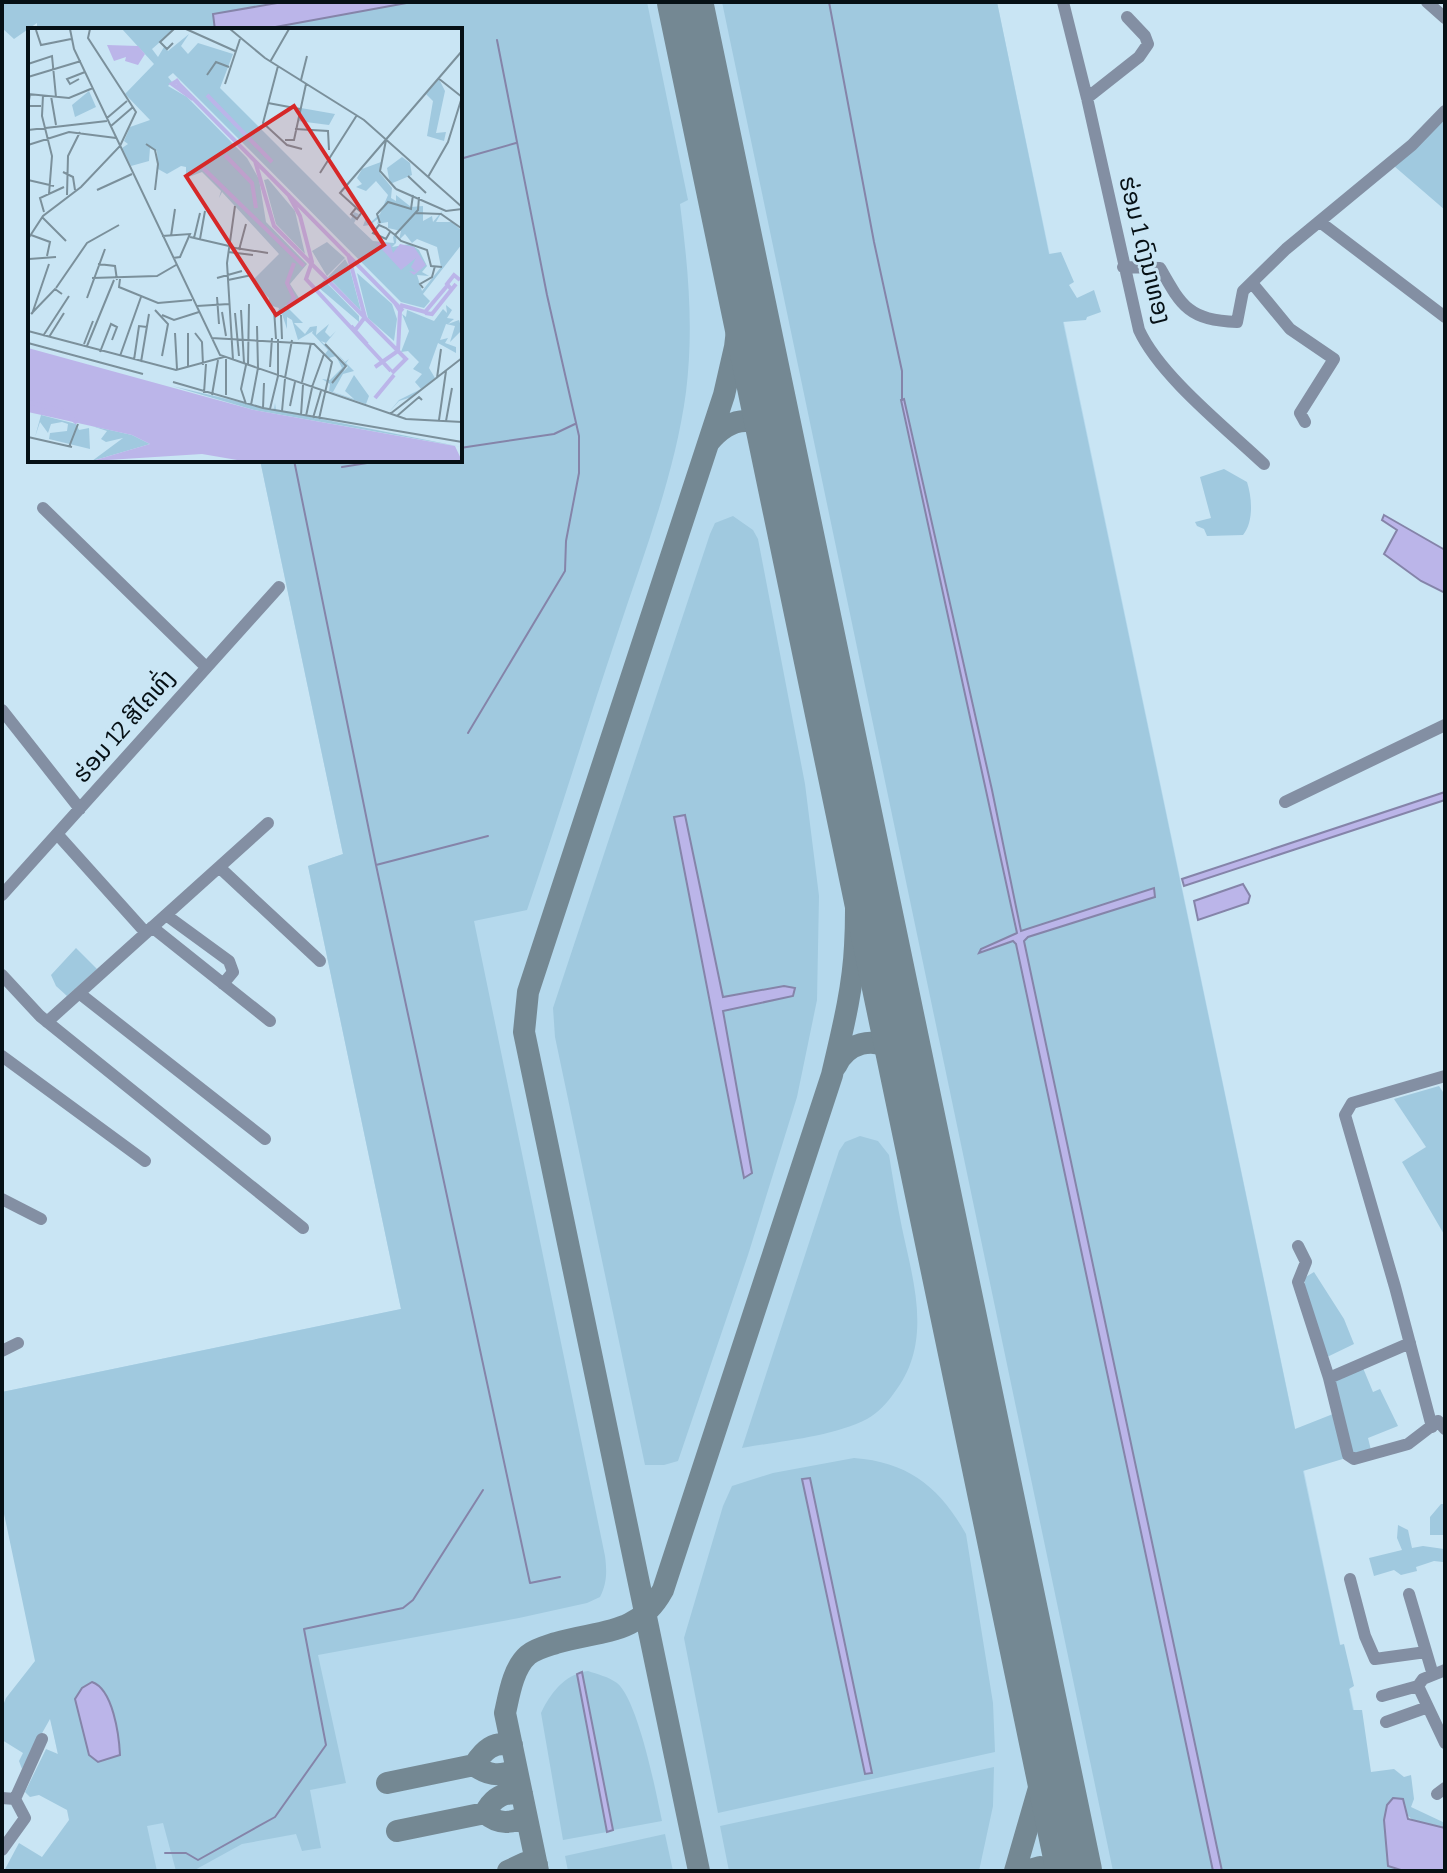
<svg xmlns="http://www.w3.org/2000/svg" width="1447" height="1873" viewBox="0 0 1447 1873" font-family="Bitter,'Noto Sans Lao',serif">
<rect width="100%" height="100%" fill="#c9e5f4"/>
<!-- built -->
<path fill="#b5d9ed" d="M166,2H997L1354,1710L1369,1871H80L54,1735L2,1504V1392L401,1309L308,866L343,854L260,460H460V30Z"/>
<!-- green -->
<path fill="#a0c9df" d="M2,2H647L688,200L680,204C688,266 694,328 686,392C675,474 644,553 618,632C587,724 559,817 527,910L474,921L605,1556C607,1572 607,1583 600,1597L587,1603L519,1618L318,1655L346,1783L310,1790L321,1848L302,1851L296,1834L242,1844L193,1871H176L163,1823L147,1826L157,1871H4L19,1843L42,1857L69,1820L67,1810L39,1795L30,1797L25,1792L46,1749L58,1754L50,1719L22,1769L19,1761L23,1753L2,1740V1708L6,1698L35,1661L2,1504V1392L401,1309L308,866L343,854L260,460H460V30H37V23L14,39L2,28Z
M722,2H997L1049,254L1061,252L1074,282L1069,285L1077,298L1094,290L1101,312L1087,317L1086,320L1063,322L1295,1429L1333,1414L1346,1458L1303,1471L1340,1645L1344,1644L1354,1686L1349,1689L1353,1710H1362L1371,1772L1394,1769L1404,1777L1411,1775L1414,1799L1411,1807L1445,1823V1828C1428,1821 1408,1826 1404,1807L1387,1805C1384,1820 1385,1831 1387,1846C1388,1853 1386,1859 1388,1866L1404,1871H1113Z
M1445,118V210L1394,166Z
M1224,469L1247,482C1252,497 1254,522 1243,535L1207,536L1204,529L1197,526L1195,522L1211,518L1200,477Z
M733,516L753,530L758,539L805,784L819,896L817,1000L797,1097L748,1255L678,1461L664,1465H645L555,1037L553,1008L710,534L715,523Z
M76,948L97,969L67,996L56,986L51,975Z
M1439,1086L1445,1095V1236L1402,1162L1426,1147L1394,1099Z
M860,1136L878,1141L889,1155C893,1179 897,1204 902,1228C914,1284 933,1343 894,1393C887,1403 878,1413 867,1419C832,1437 780,1441 742,1448L839,1151L845,1142Z
M1314,1272L1344,1319L1354,1344L1325,1358L1309,1316L1304,1278Z
M1363,1368L1373,1392L1380,1389L1398,1426L1368,1438L1371,1450L1355,1455L1351,1452L1331,1382Z
M854,1458C909,1462 940,1488 966,1534L993,1703L995,1752L718,1813L684,1638L723,1506L732,1486L773,1473Z
M1441,1504H1445V1568L1443,1562L1434,1561L1416,1567L1417,1571L1401,1575L1394,1570L1374,1576L1369,1558L1402,1550L1397,1538L1398,1525L1408,1530L1412,1548L1423,1546L1444,1549L1443,1535H1430V1517Z
M588,1671C597,1674 609,1677 617,1683C638,1700 656,1792 662,1821L613,1830L582,1672Z
M577,1674L607,1832L563,1840L541,1713C548,1698 560,1680 577,1674Z
M994,1767L993,1806L979,1871H729L720,1826Z
M665,1834L673,1871H568L565,1856Z"/>
<!-- water -->
<path fill="#bbb5e9" stroke="#8584a9" stroke-width="2" d="M283,2H412L259,30H215L213,14Z
M904,399L992,790L1021,931L1154,888L1155,897L1028,937L1024,941L1222,1871H1213L1016,944L1013,941L979,953L981,949L1017,933L901,400Z
M1384,515L1445,550V593L1421,581L1384,554L1397,530L1382,520Z
M1445,792V800L1184,886L1182,879Z
M685,815L723,997L784,986L795,988L793,996L723,1011L752,1173L744,1178L674,817Z
M1243,884L1250,896L1248,903L1198,920L1194,901Z
M810,1478L872,1773L865,1774L802,1479Z
M582,1672L613,1830L607,1832L577,1674Z
M92,1682C113,1689 119,1735 120,1755L98,1762L89,1755L75,1699L82,1688Z
M1393,1798L1403,1799L1408,1819L1445,1828V1871H1404L1388,1866L1384,1820L1387,1805Z"/>
<g fill="none" stroke-linecap="round" stroke-linejoin="round">
<!-- stream -->
<path stroke="#8584a9" stroke-width="2" d="M829,2L874,242L902,371V400
M460,159L516,143
M460,448L554,434L575,424
M294,460L376,865L530,1583L560,1577
M342,467L386,460
M468,733L565,571L566,541L579,473V436L547,295L497,40
M376,865L488,836
M165,1853H186L198,1860L275,1817L326,1745L304,1629L403,1608L413,1600L483,1490"/>
<!-- taxiway -->
<path stroke="#748893" stroke-width="22" d="M709,442C733,414 763,412 778,449
M836,1066C846,1044 874,1034 894,1052C901,1058 904,1066 908,1074
M474,1765C484,1750 493,1741 512,1745
M387,1783L474,1765C488,1776 501,1777 516,1769
M485,1813C493,1797 504,1791 522,1794
M397,1831L485,1813C498,1825 511,1824 526,1816
M508,1871L525,1863L537,1865
M538,1871L505,1713C509,1695 513,1668 528,1655C535,1649 547,1646 556,1643C600,1630 638,1636 663,1590L832,1075C842,1032 853,989 855,946C858,896 854,846 850,796
M699,1871L524,1032L528,992L724,395L735,347L743,279
M1015,1871L1039,1788L1045,1734
M1026,1871L1040,1867L1059,1871"/>
<!-- runway -->
<path stroke="#748893" stroke-width="56" d="M685,2L1074,1871"/>
<!-- minor -->
<path stroke="#838fa3" stroke-width="12" d="M1063,2L1087,98L1139,330C1160,376 1226,428 1264,464
M1427,2L1445,18
M1087,98L1139,57L1148,44L1145,36L1127,17
M1320,222L1445,317
M1123,267L1160,268C1182,307 1189,320 1237,322L1243,291L1286,249L1412,145L1445,111
M1252,283L1290,329L1334,359L1300,413L1305,422
M43,508L206,667
M2,710L80,809
M1285,802L1445,725
M58,835L146,933
M219,867L320,961
M2,895L279,587
M166,915L229,961L233,972L223,984
M152,927L270,1021
M2,975L40,1016L303,1228
M79,993L265,1139
M47,1022L268,823
M2,1056L145,1161
M2,1199L41,1219
M1298,1246L1306,1262L1298,1282L1329,1378
M1410,1343L1329,1378L1348,1455L1354,1459L1408,1444L1438,1421L1445,1429
M2,1351L18,1343
M1432,1427L1395,1287L1345,1115L1352,1103L1445,1076
M1350,1579L1365,1636L1375,1659L1426,1652
M1409,1594L1433,1675
M1445,1670L1423,1679L1418,1686L1445,1743
M1382,1696L1418,1686
M1386,1722L1428,1707
M1437,1794L1445,1788
M2,1798L15,1799L25,1818L2,1850
M15,1799L42,1739"/>
</g>
<g text-anchor="middle" dominant-baseline="central" stroke-width="6" stroke-linejoin="round" paint-order="stroke">
<!-- street labels -->
<g font-size="24" fill="#061015" stroke="#c9e5f4">
<text transform="translate(1145 250) rotate(76)">ຮ່ອມ 1 ດົງນາທອງ</text>
<text transform="translate(124 726) rotate(-49)">ຮ່ອມ 12 ສີໄຄທົ່ງ</text>
</g>
</g>
<!-- overview -->
<g transform="translate(28 28)">
<rect width="434" height="434" fill="#c9e5f4"/>
<path d="M94,1H147L124,21L130,29L136,19L140,23L161,6L153,18L160,26L170,15L205,26L192,60L323,191L326,184L331,186L326,195L345,213L366,215L365,209L369,204L368,215L364,219L382,216L391,222L399,238L394,244L401,248L389,247L394,263L413,239L409,219L389,211L384,215L377,206L371,212L373,203L360,200V194L349,196L351,190L342,197L335,198L338,190L343,194L352,186L360,167L348,153L338,163L328,159L334,156L329,150L334,141L353,134L352,145L364,160L363,170L368,173V167L383,179L395,178V193L404,188L405,194L415,182L408,194H424L434,203V216L395,266L402,273L396,280L373,274L145,45L140,49L144,54L140,58L159,69L219,130L231,151L238,194L279,236L262,256L271,270L262,279L257,277L275,295H266L277,306L282,299L289,298L288,307L301,296L297,304L302,309L308,303L298,315L293,313L317,337L316,343L320,339L308,324L317,334L321,331L318,335L326,343L315,346L305,364L326,371L317,363L326,347L341,368L338,376L346,379L301,363L302,356L294,351L302,352L314,340L308,328L301,330L297,326L300,322L284,305L285,303L270,312L264,292L259,289V301L254,286L249,288L251,280L241,277V270L224,253L251,226L194,164L191,170L193,163L174,144L158,150V139L153,138L139,146L130,141L129,123L122,120L121,133L103,138L94,120L100,116L96,113L102,99L122,92L97,66L126,36ZM411,51L417,63L408,105L418,104L416,113L399,108L405,73L398,66ZM61,63L68,79L47,89L44,77ZM273,80L307,86L301,97L270,93ZM374,129L382,135L384,147L362,156L359,140ZM240,151L267,183L277,226L248,196L236,152ZM299,214L317,230L299,248L284,223ZM317,231L321,238L333,283L300,249ZM329,245L364,276L369,291L366,313L340,290ZM296,252L331,288V294L290,259ZM418,277L424,282L419,290L426,291L420,296L431,292L434,302L422,314L427,298L418,296L412,312L420,310L417,315L428,319V325L410,315L401,340L407,350L384,369L371,373L361,384L371,372L393,361L387,354L394,346L385,341L391,334L380,323L373,324L381,303L374,286L378,289L379,282L406,293L415,281L419,285ZM144,358L246,382L247,375L248,382L434,419L226,382ZM13,387L48,396L51,402L61,400L62,421L21,411L22,405L39,403L40,396L34,394L23,396L20,405L12,394L7,409ZM64,398L104,407L122,416L64,433L95,410L78,414L73,411L79,403Z" fill="#a0c9df"/>
<path d="M79,17L110,18L117,26L110,37L97,33L98,29L86,33ZM348,215L362,216L365,225L372,216L386,219L398,237L386,247L381,243L388,244L383,239L388,230L373,242ZM0,320L226,382L427,418L434,433H215L174,426L64,433L122,416L104,407L0,384Z" fill="#bbb5e9"/>
<path fill="none" stroke="#bbb5e9" stroke-width="4" d="M147,52L375,283M153,59L149,53L144,56L165,71M179,67L244,134M197,127L224,155L228,180M227,133L246,198L378,331L364,345M175,140L276,238M260,166L272,188L284,234L278,251L363,343M320,226L337,289L328,301M423,261L419,256L426,247L432,252M372,277L397,284L419,258M260,278L266,270L259,255L266,235M397,285L404,286L428,256M323,298L339,316M347,339L370,323L372,283L367,275M347,370L366,347M0,374L35,383L49,395"/>
<path fill="none" stroke="#7b909b" stroke-width="2" d="M42,1L46,21L192,327L378,391L434,394M158,1L207,23M202,1L237,30L336,92L434,179M8,2L13,17L43,11M145,15L139,21L132,14L146,1M242,34L261,1M0,36L24,28L28,69M250,38L235,95L259,117L274,121M179,47L188,34L201,39M0,49L53,33M410,50L434,69M51,51L42,56L39,51L57,44M273,52L279,28M197,56L212,11M0,66L41,70L65,60M2,66L0,78H13M15,67L14,88L24,128L21,166M23,68L28,97M240,75L272,81M79,90L99,73M83,98L105,79M267,101L300,103L301,122M0,102L79,93M257,112H266L278,56M358,112L352,143L368,161M118,116L127,122L130,136L127,162M0,117L41,104L88,110M35,144L45,149L47,162M292,145L329,87M380,148L398,165M400,149L420,114L434,69M0,152L26,158M368,161L418,183L434,181M69,162L104,146M39,167L40,128L52,104M328,180L323,186L329,191L334,184M16,184L12,170L36,159M334,185L312,165L434,23M387,185L413,186L433,200M14,189L38,213M352,195L349,186L360,174L383,181L385,167M362,204L358,211L345,205L351,197L358,200L367,207L373,213L399,222L403,238L414,239M3,207L22,214L19,228M367,207L390,182L391,169M134,208L162,206L152,229L145,230M143,208L147,181M162,209L201,218M166,210L172,185M0,211L15,188L53,159L92,118L108,84L60,10L62,1M172,211L177,183M201,219L240,225M211,222L218,196M200,224L225,227M1,231L28,229M70,236L87,238L89,252M64,250L129,248L148,237M189,250L214,243M92,251L91,259L130,275L164,272M200,252L224,247M28,260L59,215L91,197M395,260L392,256L404,249L407,238M189,269L191,296M59,270L77,221M169,278L201,276M127,282L140,296L134,328M213,282L216,335M194,284L198,308M207,285L211,328M3,286L27,261L34,266M4,286L21,236M134,287L146,292L171,284M247,287L246,281L248,311M253,287L254,311M0,303L148,342L196,329M147,305L149,341M160,305V338M167,305L174,314L175,337M15,308L41,268M21,309L36,285M183,310L286,316L304,334L291,391M0,315L115,346M56,316L65,293M297,316L318,338L304,355M59,318L86,252M72,324L83,296L89,299L84,312M92,328L113,269M106,332L111,298L119,299M205,332L199,235L207,178M113,334L121,286M220,337L221,276M242,339L244,310M250,347V311M257,350L264,312M409,350L413,321M145,354L235,380L434,414M274,354L283,315M284,359L296,326M176,365L178,336M184,367L190,332M198,367V331M218,376L213,361L218,337M223,377L230,340L229,298M262,378L267,354M235,380L236,355M242,381L250,348M254,383L257,351M362,386L434,330M273,387L275,357M278,388L284,360M369,388L391,369L394,372M285,390L293,363M411,392L418,343M418,393L424,360M0,409L44,419M41,419L50,396"/>
<path fill="#d62828" fill-opacity="0.15" stroke="#d62828" stroke-width="4" d="M266,78L356,217L248,287L158,148Z"/>
<rect width="434" height="434" fill="none" stroke="#061015" stroke-width="4"/>
</g>
<!-- border -->
<rect width="1447" height="1873" fill="none" stroke="#061015" stroke-width="8"/>
</svg>
